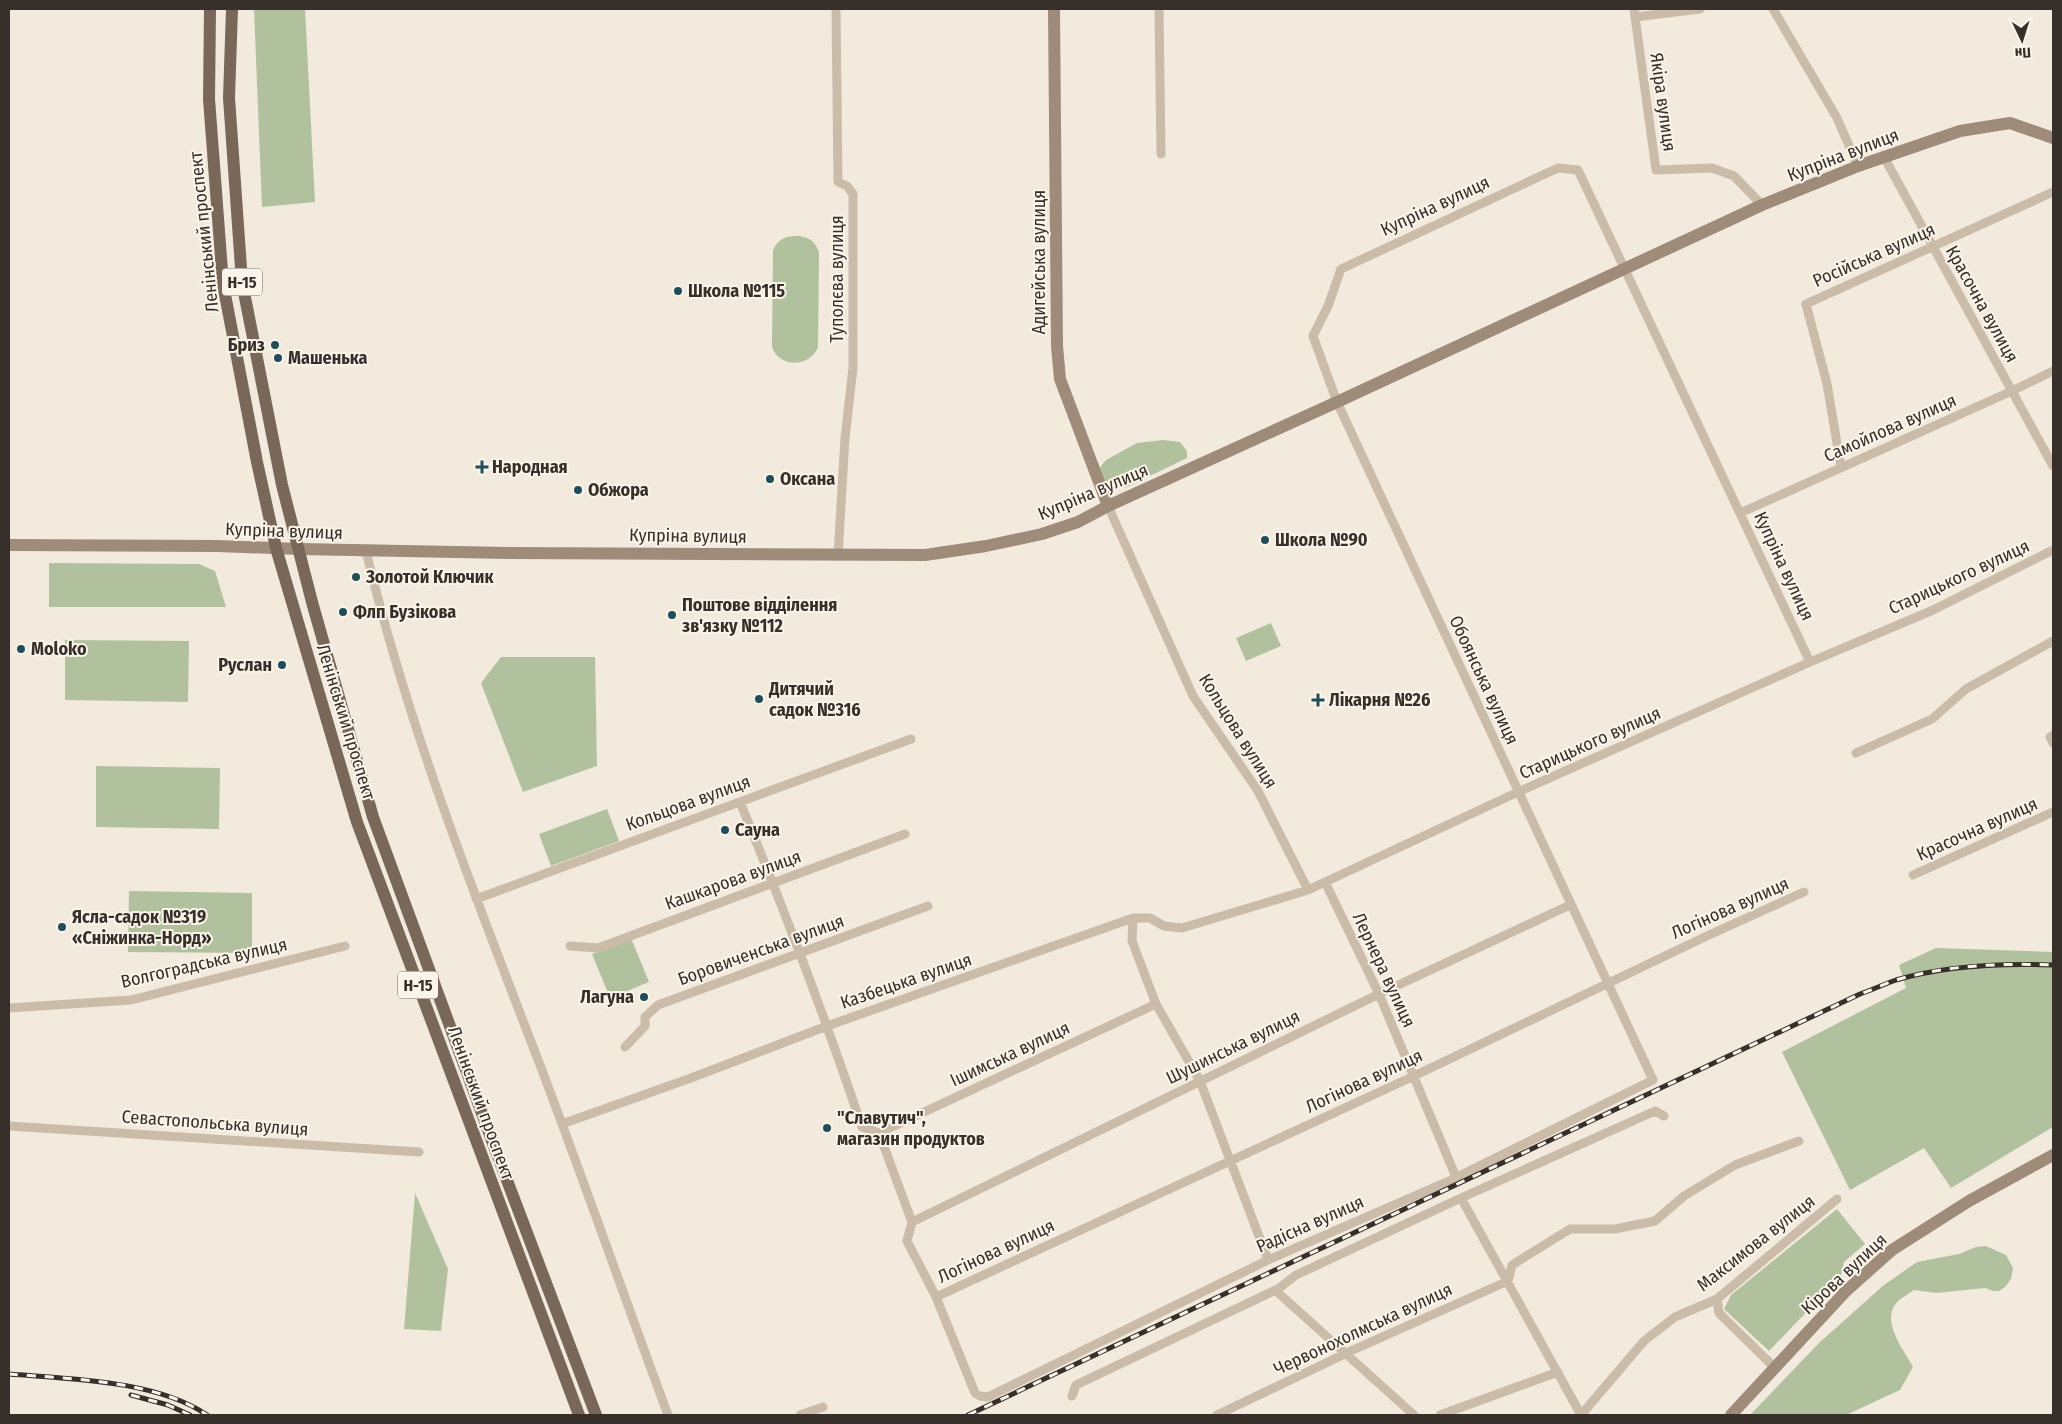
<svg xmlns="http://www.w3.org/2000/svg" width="2062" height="1424" viewBox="0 0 2062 1424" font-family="'Fira Sans Condensed',sans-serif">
<rect width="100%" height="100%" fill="#f2eadd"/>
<!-- green -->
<path fill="#b1c19d" d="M254,9H305L315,202L262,207Z
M799,236C810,238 815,241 819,252L818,347C810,368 779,368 772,347L773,250C779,238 786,236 799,236Z
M1163,440L1180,442L1187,451V458L1127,487L1121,488L1104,481L1099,471L1101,466L1106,460L1137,443Z
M49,563L199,564L215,571L226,607H49Z
M1271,623L1281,646L1246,661L1236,638Z
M65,640L189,641L188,702L65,700Z
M501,657H595L597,766L523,792L481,683Z
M96,766L220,768L219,829L96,827Z
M607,809L619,841L551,866L539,834Z
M129,891L252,893V953L128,952Z
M631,938L649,982L610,998L592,954Z
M1936,948L2053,952V1127L1951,1188L1924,1148L1850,1190L1782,1052L1906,988L1899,965Z
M415,1193L448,1269L441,1331L404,1329Z
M1837,1209L1865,1244L1844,1262L1841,1276L1769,1351L1724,1309L1731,1295Z
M1986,1246L2006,1255L2013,1268L2011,1279L2005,1287L1999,1291H1993L1985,1288L1936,1293L1914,1290C1909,1294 1902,1297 1897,1302C1880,1321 1904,1350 1913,1367L1900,1390L1846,1415H1750L1820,1342L1884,1285L1917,1262L1959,1254L1976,1247Z"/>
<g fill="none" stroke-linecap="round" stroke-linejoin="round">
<!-- street -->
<path stroke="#cabca9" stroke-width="9" d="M836,9L838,182L847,186L853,194V368L845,438L838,556
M1159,9L1161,154
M1634,9L1656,170L1712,168L1734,176L1762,205
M1773,9L1837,118L1858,166
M1635,17L1700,9
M1884,157L2053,466
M1841,467L1827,384L1806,304L2053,192
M1108,506L1193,696L1258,791L1308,890
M1740,513L2012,391L2053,371
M366,551C408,727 475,896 540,1065C584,1181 625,1299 668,1415
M2053,735L2050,737L2053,743
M1856,753L1932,719L1966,689L2053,641
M740,802C784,909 825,1017 862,1127L879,1133L912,1222L907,1241L936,1297L975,1393L980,1396L988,1397L1268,1260L1451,1180L1653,1080L1337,402L1313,336L1328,306L1341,269L1558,168L1578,170L1810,662
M1913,875L2053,812
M1325,882L1379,994L1456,1177L1451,1180
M476,899L911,739
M1133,918L1132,941L1156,1004L1200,1081L1268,1260
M570,946L598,948L905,834
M9,1008L131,1000L345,946
M625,1047L645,1026V1017L658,1005L928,906
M562,1124L691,1078L827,1026L1133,918H1150L1164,926L1182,928L1308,890L1518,792L1810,662L1931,611L2053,550
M9,1126L419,1152
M879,1133L1156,1004
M1461,1198L1581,1415L1644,1341L1675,1317L1717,1299L1837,1199
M912,1222L1379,994L1570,905
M1275,1290L1414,1415
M936,1297L1414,1076L1709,935L1804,892
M1717,1299L1719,1313L1775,1368
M1072,1396L1076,1385L1278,1289L1296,1275L1461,1198L1655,1111L1664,1116
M800,1415L823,1407
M1217,1415L1353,1350L1508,1281L1512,1265L1570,1229H1615L1655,1221L1684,1196L1735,1165L1799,1141
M1440,1415L1558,1372"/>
<!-- secondary -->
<path stroke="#9e8b7a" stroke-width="12" d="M1054,9L1057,346L1060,379L1108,506
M9,545L217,546L299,549L509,553L925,555L986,546L1042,534L1078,522L1108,506L1337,402L1762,205L1858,166L1960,131L2010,123L2053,138
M1731,1415L1846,1291L1892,1250L1969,1201L2053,1155"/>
<!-- primary -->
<path stroke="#79685a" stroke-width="12" d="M210,9L209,99L223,284L257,462L276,548L357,822L579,1415
M232,9L229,98L242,282L282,485L312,602L373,817L494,1146L596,1415"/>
<!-- rail casing -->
<g stroke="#372f29" stroke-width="5">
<path id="rail" d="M9,1374C69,1379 156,1380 207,1415
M131,1395L168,1405L190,1415
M968,1415L1860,994C1872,990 1884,984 1896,980C1947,965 2001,963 2053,965"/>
</g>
<!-- rail -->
<use href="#rail" stroke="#faf4ea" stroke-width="3" stroke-dasharray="9" stroke-linecap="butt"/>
</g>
<!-- markers -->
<g fill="#1f4e59" stroke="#faf4ea" stroke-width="2">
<circle cx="678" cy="291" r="5"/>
<circle cx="275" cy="345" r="5"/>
<circle cx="278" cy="358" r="5"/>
<path d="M479.5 459.5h5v5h5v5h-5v5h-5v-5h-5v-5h5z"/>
<circle cx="770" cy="479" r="5"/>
<circle cx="578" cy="490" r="5"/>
<circle cx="1265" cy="540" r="5"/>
<circle cx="356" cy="577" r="5"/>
<circle cx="343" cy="612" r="5"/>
<circle cx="672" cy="615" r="5"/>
<circle cx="21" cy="649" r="5"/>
<circle cx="282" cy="665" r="5"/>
<circle cx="759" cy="699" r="5"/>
<path d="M1315.5 692.5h5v5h5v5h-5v5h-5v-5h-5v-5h5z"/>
<circle cx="725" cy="830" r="5"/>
<circle cx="62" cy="927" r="5"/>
<circle cx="644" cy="997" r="5"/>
<circle cx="827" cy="1128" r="5"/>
</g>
<g text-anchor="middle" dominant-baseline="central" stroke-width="4" stroke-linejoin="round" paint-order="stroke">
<!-- shield labels -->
<g fill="#faf4ea" stroke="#726a63" stroke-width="1">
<rect x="222" y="268.5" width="40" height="27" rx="4"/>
<rect x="398" y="971.5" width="40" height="27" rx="4"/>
</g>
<g font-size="16" font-weight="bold" fill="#372f29">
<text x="242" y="282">Н-15</text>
<text x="418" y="985">Н-15</text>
</g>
<!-- street labels -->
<g font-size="18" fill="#372f29" stroke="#faf4ea">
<text transform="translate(1663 102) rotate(82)">Якіра вулиця</text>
<text transform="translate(1843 155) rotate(-21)">Купріна вулиця</text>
<text transform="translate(1435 206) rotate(-25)">Купріна вулиця</text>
<text transform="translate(204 232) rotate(-96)">Ленінський проспект</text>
<text transform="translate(1874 255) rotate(-24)">Російська вулиця</text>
<text transform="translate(1039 262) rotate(-90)">Адигейська вулиця</text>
<text transform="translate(837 279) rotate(-90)">Туполєва вулиця</text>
<text transform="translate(1982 304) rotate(61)">Красочна вулиця</text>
<text transform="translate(1890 428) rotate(-24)">Самойлова вулиця</text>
<text transform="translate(1093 492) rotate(-23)">Купріна вулиця</text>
<text transform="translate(284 531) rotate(2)">Купріна вулиця</text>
<text transform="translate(688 536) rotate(1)">Купріна вулиця</text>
<text transform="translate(1784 566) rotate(65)">Купріна вулиця</text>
<text transform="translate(1959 577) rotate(-25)">Старицького вулиця</text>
<text transform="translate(1484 680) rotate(65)">Обоянська вулиця</text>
<text transform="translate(346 722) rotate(73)">Ленінський проспект</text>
<text transform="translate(1238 731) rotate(58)">Кольцова вулиця</text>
<text transform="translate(1590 743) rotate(-24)">Старицького вулиця</text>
<text transform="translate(688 803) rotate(-20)">Кольцова вулиця</text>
<text transform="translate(1977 829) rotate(-24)">Красочна вулиця</text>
<text transform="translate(733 880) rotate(-20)">Кашкарова вулиця</text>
<text transform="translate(1730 908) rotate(-24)">Логінова вулиця</text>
<text transform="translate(761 950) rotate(-20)">Боровиченська вулиця</text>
<text transform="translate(204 963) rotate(-13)">Волгоградська вулиця</text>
<text transform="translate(1384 970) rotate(65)">Лернера вулиця</text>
<text transform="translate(906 981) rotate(-19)">Казбецька вулиця</text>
<text transform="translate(1233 1047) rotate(-26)">Шушинська вулиця</text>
<text transform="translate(1010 1054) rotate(-25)">Ішимська вулиця</text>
<text transform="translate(1364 1081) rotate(-25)">Логінова вулиця</text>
<text transform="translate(481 1103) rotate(70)">Ленінський проспект</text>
<text transform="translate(215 1123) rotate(4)">Севастопольська вулиця</text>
<text transform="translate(1310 1224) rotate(-24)">Радісна вулиця</text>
<text transform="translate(1756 1243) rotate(-38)">Максимова вулиця</text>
<text transform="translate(996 1251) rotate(-25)">Логінова вулиця</text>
<text transform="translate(1844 1274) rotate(-43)">Кірова вулиця</text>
<text transform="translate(1363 1329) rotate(-25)">Червонохолмська вулиця</text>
</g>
<!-- poi labels -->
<g font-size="18" font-weight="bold" fill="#372f29" stroke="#faf4ea" text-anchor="start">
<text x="688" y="291">Школа №115</text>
<text x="265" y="345" text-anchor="end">Бриз</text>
<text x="288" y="358">Машенька</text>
<text x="492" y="467">Народная</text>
<text x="780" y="479">Оксана</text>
<text x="588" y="490">Обжора</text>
<text x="1275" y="540">Школа №90</text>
<text x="366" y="577">Золотой Ключик</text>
<text x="682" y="605">Поштове відділення<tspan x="682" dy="21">зв'язку №112</tspan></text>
<text x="353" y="612">Флп Бузікова</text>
<text x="31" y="649">Moloko</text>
<text x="272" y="665" text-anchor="end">Руслан</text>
<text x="769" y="689">Дитячий<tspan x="769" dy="21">садок №316</tspan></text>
<text x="1329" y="700">Лікарня №26</text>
<text x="735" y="830">Сауна</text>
<text x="72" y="917">Ясла-садок №319<tspan x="72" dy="21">«Сніжинка-Норд»</tspan></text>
<text x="634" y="997" text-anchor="end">Лагуна</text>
<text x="837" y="1118">"Славутич",<tspan x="837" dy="21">магазин продуктов</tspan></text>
</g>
</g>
<!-- border -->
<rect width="2062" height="1424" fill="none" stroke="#372f29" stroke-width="20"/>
<!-- north arrow -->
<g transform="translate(2022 40) rotate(176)" stroke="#faf4ea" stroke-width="4" paint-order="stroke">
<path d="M0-4L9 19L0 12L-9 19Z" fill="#372f29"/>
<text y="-8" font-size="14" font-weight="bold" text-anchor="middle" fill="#372f29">Пн</text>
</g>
</svg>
